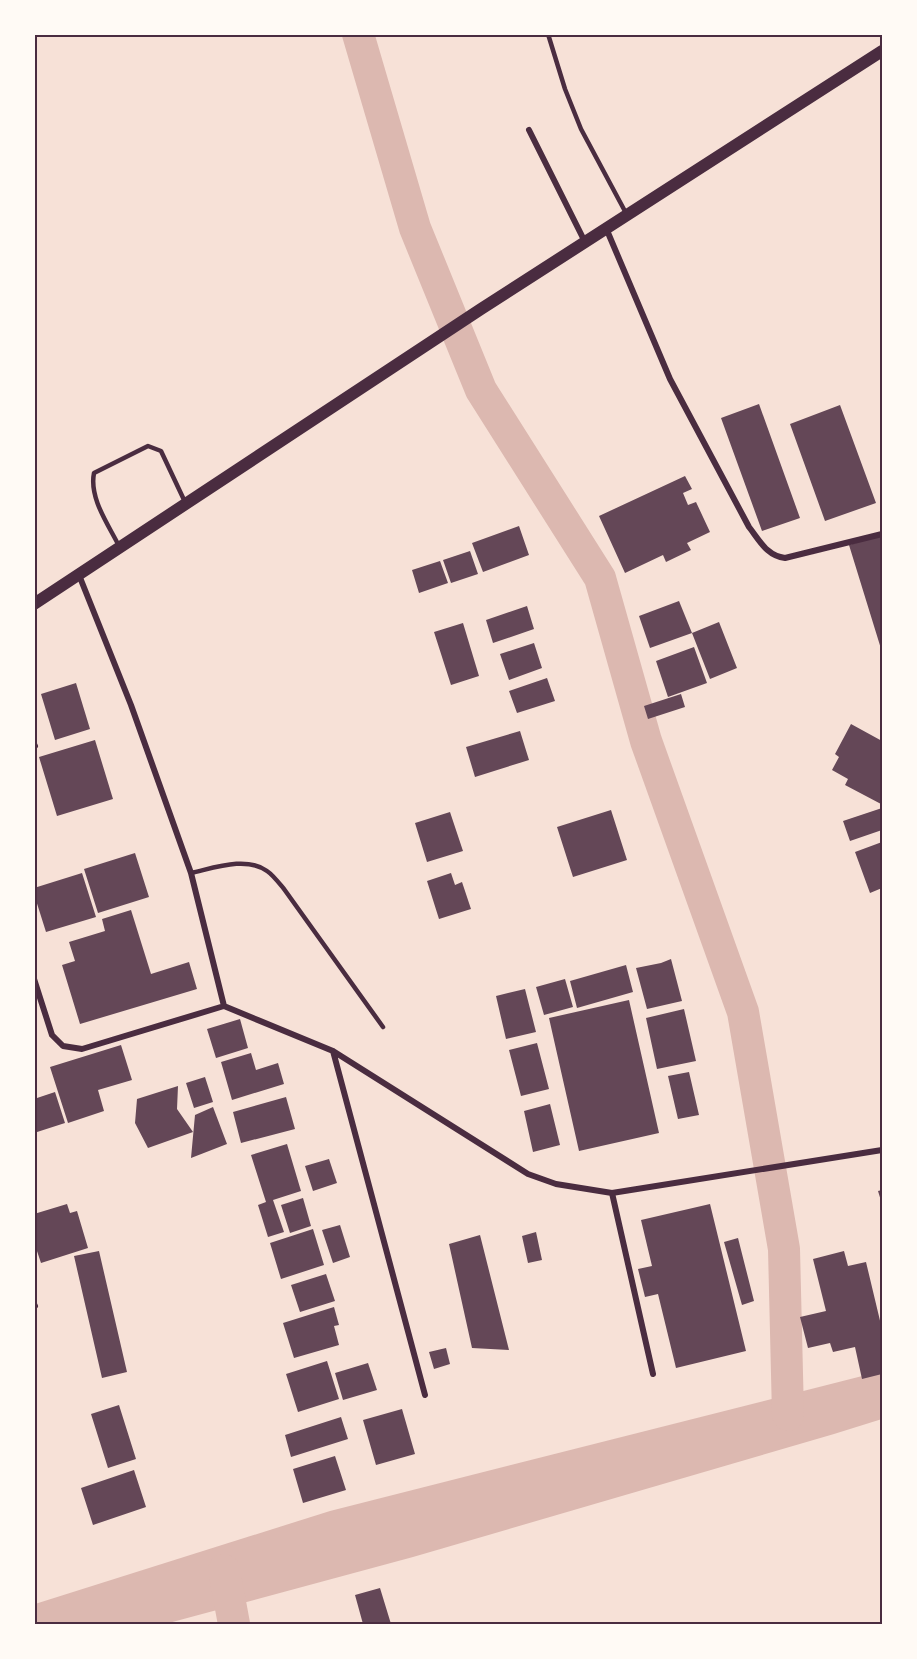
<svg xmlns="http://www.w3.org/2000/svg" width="917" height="1659" viewBox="0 0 917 1659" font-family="'Alegreya Sans',sans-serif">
<rect width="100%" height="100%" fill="#f7e1d7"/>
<!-- water -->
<path fill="#dcb8b0" d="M882,1371V1419L834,1434L413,1557L165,1624H35V1604L330,1511Z"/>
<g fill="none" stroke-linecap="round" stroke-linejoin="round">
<!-- canal -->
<path stroke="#dcb8b0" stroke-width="32" d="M358,34L415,228L481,390L600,578L646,741L743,1012L784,1249L788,1415
M224,1570L234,1624"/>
</g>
<!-- building -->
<path fill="#644757" d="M759,404L800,518L762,531L721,418Z
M840,405L876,503L825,521L790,424Z
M685,476L692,489L683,493L688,505L696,502L710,532L687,543L691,550L666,562L663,555L625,573L599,516Z
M519,526L529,555L483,572L472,543Z
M882,535V652L849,545Z
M470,551L478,574L451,583L443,560Z
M440,561L448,583L419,593L412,570Z
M679,601L692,633L650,648L639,616Z
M527,606L534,629L493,643L486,620Z
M719,622L737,668L710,679L692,633Z
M463,623L479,676L451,685L434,632Z
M534,643L542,668L509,680L500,654Z
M694,647L707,683L668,697L656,661Z
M547,678L555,701L517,713L509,691Z
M76,683L90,729L55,740L41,694Z
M681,694L685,707L648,719L644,706Z
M851,724L882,741L881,804L845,785L848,779L832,770L839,757L835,754Z
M520,731L529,760L475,777L466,747Z
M95,740L113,799L57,816L39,757Z
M882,808V830L850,841L843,821Z
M611,810L627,860L573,877L557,827Z
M450,812L463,851L427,862L415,823Z
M882,842V888L870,893L855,852Z
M135,853L149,897L98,913L84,869Z
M82,873L96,917L46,932L34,894V888Z
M451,873L455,885L462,882L471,909L439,919L427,881Z
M131,910L151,974L189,962L197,989L80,1024L62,965L75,961L69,942L105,931L102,919Z
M671,959L682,1001L647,1009L636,968L661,963Z
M626,965L633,992L577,1008L570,981Z
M565,979L573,1007L544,1015L536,987Z
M525,989L536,1032L506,1039L496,996Z
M629,1000L659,1133L579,1151L549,1018Z
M684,1009L696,1061L657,1069L646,1018Z
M240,1019L248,1048L216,1058L207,1029Z
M537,1043L549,1089L521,1096L509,1050Z
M121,1045L132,1080L98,1090L104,1111L68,1123L50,1067Z
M251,1053L256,1070L278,1063L284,1084L232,1100L221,1062Z
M689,1072L699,1115L678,1119L668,1076Z
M205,1077L213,1102L194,1108L186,1083Z
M178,1086L177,1109L193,1132L148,1148L135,1123L137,1099Z
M55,1092L65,1123L34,1133V1099Z
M286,1097L295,1129L241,1143L233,1112Z
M550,1104L560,1145L533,1152L524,1111Z
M213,1107L227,1144L191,1158L195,1115Z
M287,1144L301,1191L273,1200L284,1232L268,1237L258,1205L266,1202L251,1155Z
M329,1159L337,1183L313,1191L305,1166Z
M882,1190V1204L878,1191Z
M303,1198L311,1226L290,1233L281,1205Z
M67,1204L70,1213L77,1211L88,1248L41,1263L34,1242V1214Z
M710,1204L746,1351L676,1368L658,1294L645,1297L638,1269L652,1266L641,1220Z
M340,1225L350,1257L333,1263L322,1230Z
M313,1229L324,1265L281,1279L270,1243Z
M536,1232L542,1260L528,1263L522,1236Z
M480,1235L509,1350L472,1348L449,1244Z
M738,1238L754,1301L742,1305L724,1242Z
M99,1251L127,1372L102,1378L74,1256Z
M844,1251L848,1266L866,1262L882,1329V1340L880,1341L882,1351V1374L862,1379L855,1347L833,1352L830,1343L808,1348L800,1317L826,1311L813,1259Z
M326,1274L335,1301L300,1312L291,1285Z
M334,1307L339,1325L334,1326L339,1345L294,1358L283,1323Z
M446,1348L450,1364L434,1369L429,1352Z
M327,1361L339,1399L298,1412L286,1374Z
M368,1363L377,1390L343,1400L335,1373Z
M119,1405L136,1459L108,1468L91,1414Z
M402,1409L415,1454L376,1465L363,1420Z
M341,1417L348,1439L291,1457L285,1435Z
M335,1456L346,1490L303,1503L293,1469Z
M134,1470L146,1507L93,1525L81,1488Z
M380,1588L391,1624H363L355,1595Z"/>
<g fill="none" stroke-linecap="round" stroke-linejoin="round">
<!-- service -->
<path stroke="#4a2c40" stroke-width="4.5" d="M548,34L565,89L581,129L627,215
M119,546C108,524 89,498 94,473L148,446L161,451L185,502
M191,873C214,868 246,856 267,871C273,875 279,883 284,889L383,1027"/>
<!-- minor -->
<path stroke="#4a2c40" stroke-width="6" d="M529,130L585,242
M606,228L670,379L749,527C760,541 767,556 785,558L882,534
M79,575L131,705L191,873L224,1006
M34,744L35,746
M34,979L52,1035L63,1046L82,1049L224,1006L333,1051L528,1174L556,1184L612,1193L882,1150
M333,1051L425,1395
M612,1193L653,1374
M34,1304L35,1306"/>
<!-- secondary -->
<path stroke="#4a2c40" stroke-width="12" d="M34,604L481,309L882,51"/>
</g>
<!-- border -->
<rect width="917" height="1659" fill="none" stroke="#fffaf5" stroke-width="72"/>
<rect x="36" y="36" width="845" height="1587" fill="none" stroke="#4a2c40" stroke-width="2"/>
</svg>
